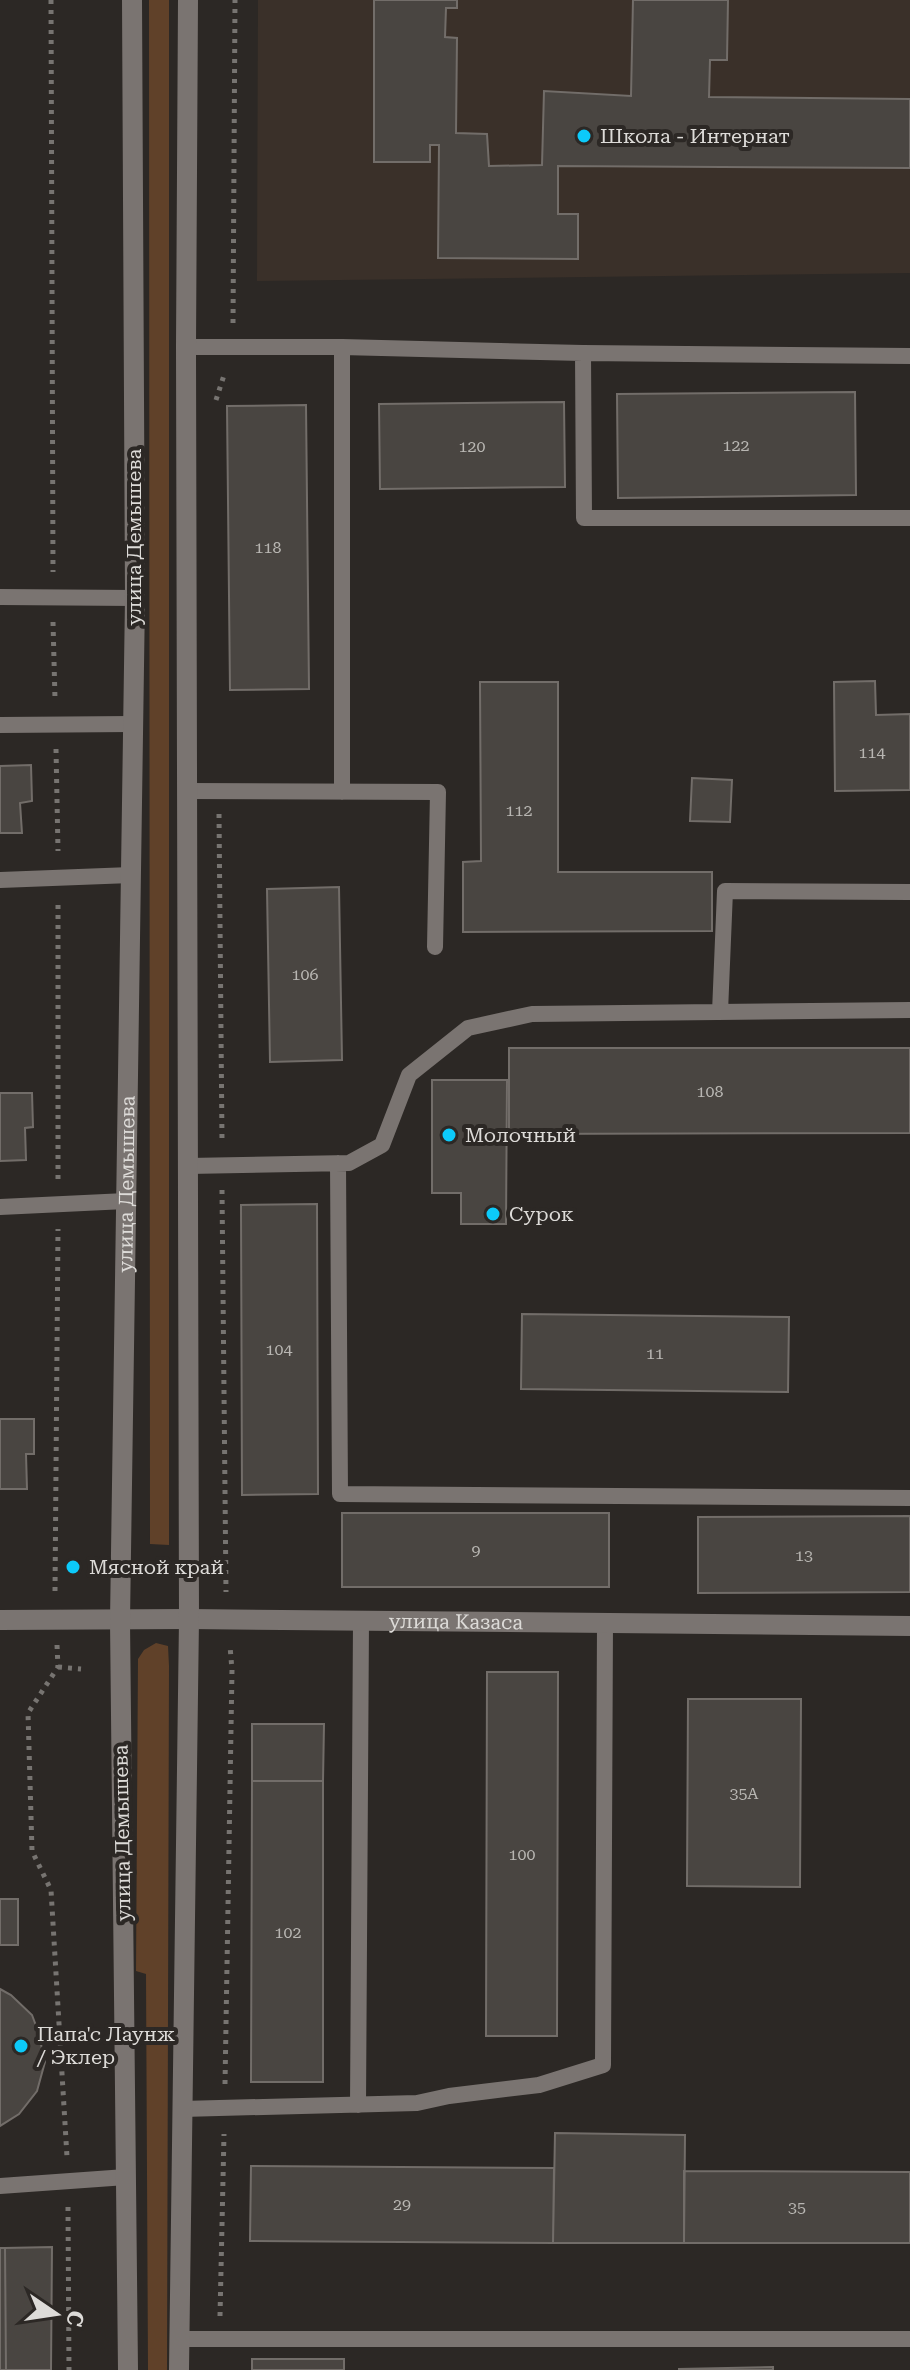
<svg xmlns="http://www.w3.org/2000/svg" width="910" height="2370" viewBox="0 0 910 2370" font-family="'Roboto Serif',serif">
<rect width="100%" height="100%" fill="#2c2825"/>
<!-- built -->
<path fill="#3a3029" d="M258,0H910V273L257,281Z"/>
<!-- green -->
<path fill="#604129" d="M149,0H169V1545L150,1544Z
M156,1643L168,1646L169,1666L167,2370H148L146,1974L136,1971L138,1659L144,1650Z"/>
<!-- building -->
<path fill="#494541" stroke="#726d69" stroke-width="2" d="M374,0H457V8H446L445,37L457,38L456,133L487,134L489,166L542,165L544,91L631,96L633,0H728L727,60H710L709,97L910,99V168L558,166V214H578V259L438,258L439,145H430V162H374Z
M855,392L856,495L618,498L617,394Z
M564,402L565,487L380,489L379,404Z
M306,405L309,689L230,690L227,406Z
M875,681L876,715L910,714V790L835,791L834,682Z
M480,682H558V872H712V931L463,932V862L481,861Z
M31,765L32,801L20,803L22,833H0V766Z
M692,778L732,780L730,822L690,821Z
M339,887L342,1060L270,1062L267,889Z
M509,1048H910V1133L509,1134Z
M432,1080H507L506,1224H461V1193H432Z
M0,1093H32L33,1127L25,1128L26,1160L0,1161Z
M317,1204L318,1494L242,1495L241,1205Z
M522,1314L789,1317L788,1392L521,1389Z
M0,1419H34V1454H26L27,1489H0Z
M342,1513H609V1587H342Z
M910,1516V1592L698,1593V1517Z
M487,1672H558L557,2036H486Z
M688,1699H801L800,1887L687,1886Z
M252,1724H324L323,1781H252Z
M252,1781H323V2082H251Z
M0,1899H18V1945H0Z
M0,1989L11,1995L32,2015L38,2031L45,2062L37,2091L19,2114L0,2126Z
M555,2133L685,2135L684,2243H553Z
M251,2166L554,2168L553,2243L250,2241Z
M684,2171L910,2172V2243H684Z
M52,2247L51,2370H6L5,2248Z
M0,2248H5L6,2370H0Z
M252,2359H344V2370H252Z
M773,2367V2370H679V2369Z"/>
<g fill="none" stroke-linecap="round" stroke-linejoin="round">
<!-- path -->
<path stroke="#777471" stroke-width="5" stroke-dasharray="4 6" stroke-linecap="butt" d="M51,0L53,572
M233,323L235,0
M216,400L225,372
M53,622L55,699
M56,749L58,851
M219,814L222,1140
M58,1179V901
M222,1190L226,1592
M55,1591L58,1229
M57,1645L58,1667L28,1713L32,1851L51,1890L67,2157
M58,1667L81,1669
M225,2084L232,1670L230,1646
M68,2207L69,2370
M220,2316L224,2134"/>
<!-- service -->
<path stroke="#7a7471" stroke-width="16" d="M186,347H342L583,353L910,356
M583,353L584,518H910
M0,597L135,598
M0,725L132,724
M187,791L438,792L435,947
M342,792V347
M0,880L131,875
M720,1012L725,891L910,892
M338,1163L340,1494L910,1498
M188,1166L349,1163L382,1145L409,1075L468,1028L532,1014L910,1010
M0,1207L126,1201
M358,2105L361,1621
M182,2109L417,2103L449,2096L539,2085L603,2065L605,1623
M0,2186L126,2177
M179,2339H910"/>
<!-- minor -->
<path stroke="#7a7471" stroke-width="20" id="s1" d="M0,1620L189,1619L910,1626"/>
<!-- tertiary -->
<g stroke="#7a7471" stroke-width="20">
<path id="s2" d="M128,2370L120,1621L135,598L132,0"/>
<path d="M179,2370L189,1619L186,347L188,0"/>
</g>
</g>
<!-- markers -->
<g fill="#0ccafa" stroke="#2c2825" stroke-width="3">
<circle cx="584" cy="136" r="8"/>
<circle cx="449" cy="1135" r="8"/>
<circle cx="493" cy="1214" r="8"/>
<circle cx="73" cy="1567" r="8"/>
<circle cx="21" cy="2046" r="8"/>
</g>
<g text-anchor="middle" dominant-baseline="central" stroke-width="8" stroke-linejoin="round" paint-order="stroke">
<!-- number labels -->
<g font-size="16" fill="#b8b6b2">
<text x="736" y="445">122</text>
<text x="472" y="446">120</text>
<text x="268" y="547">118</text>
<text x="872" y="752">114</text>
<text x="519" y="810">112</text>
<text x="305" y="974">106</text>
<text x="710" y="1091">108</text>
<text x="279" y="1349">104</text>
<text x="655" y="1353">11</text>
<text x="476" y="1550">9</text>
<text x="804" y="1555">13</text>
<text x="744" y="1793">35А</text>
<text x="522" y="1854">100</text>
<text x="288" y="1932">102</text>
<text x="402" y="2204">29</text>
<text x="797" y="2207">35</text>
</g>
<!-- poi labels -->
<g font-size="20" fill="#dddbd8" stroke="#2c2825" text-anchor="start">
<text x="600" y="136">Школа - Интернат</text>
<text x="465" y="1135">Молочный</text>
<text x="509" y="1214">Сурок</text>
<text x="89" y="1567">Мясной край</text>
<text x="37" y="2034">Папа'с Лаунж<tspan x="37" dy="23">/ Эклер</tspan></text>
</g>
<!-- street labels -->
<g font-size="20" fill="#dddbd8" stroke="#2c2825">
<text transform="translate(134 537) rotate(-90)">улица Демышева</text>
<text stroke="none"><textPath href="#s2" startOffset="1186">улица Демышева</textPath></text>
<text stroke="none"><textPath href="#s1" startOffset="456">улица Казаса</textPath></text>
<text transform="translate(122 1833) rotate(-91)">улица Демышева</text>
</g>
</g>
<!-- north arrow -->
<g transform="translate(56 2314) rotate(103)" stroke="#2c2825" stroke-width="6" paint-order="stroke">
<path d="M0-6L14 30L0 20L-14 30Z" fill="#dddbd8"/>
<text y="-12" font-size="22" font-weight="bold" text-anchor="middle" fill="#dddbd8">С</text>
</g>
</svg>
